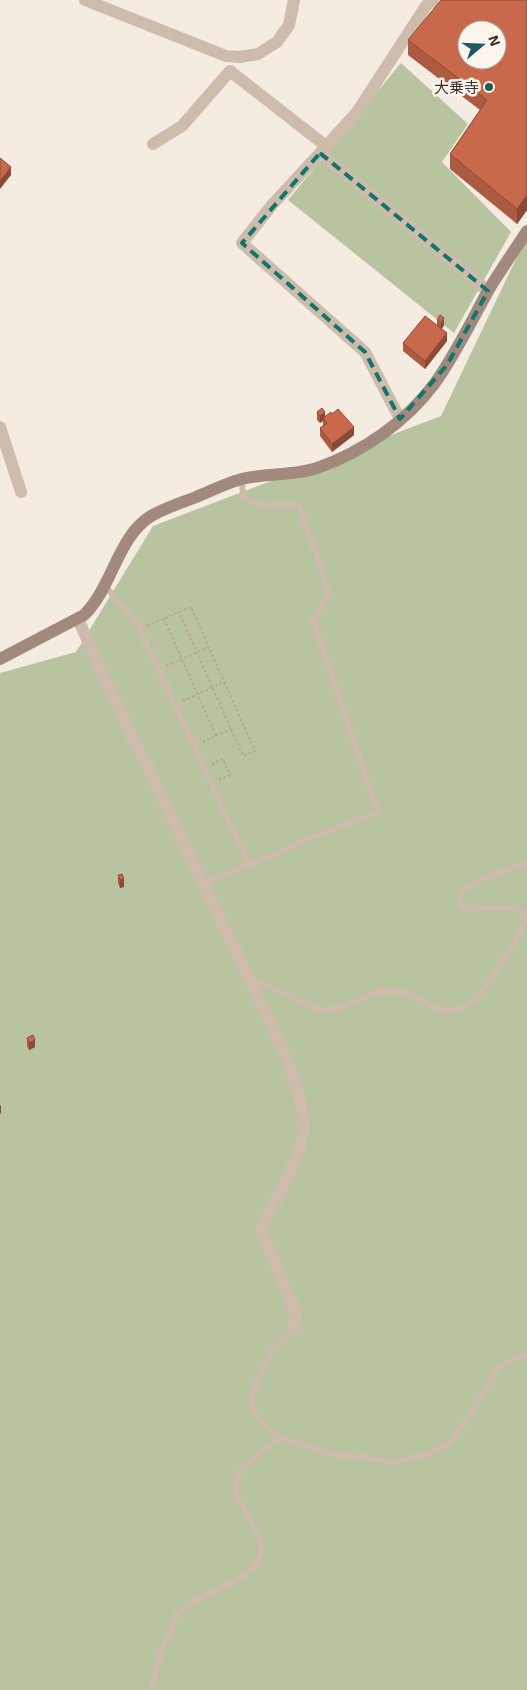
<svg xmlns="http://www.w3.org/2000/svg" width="527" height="1690" viewBox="0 0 527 1690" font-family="'Exo 2','Noto Sans JP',sans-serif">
<rect width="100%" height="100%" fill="#f4ebe1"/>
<!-- green -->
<path fill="#b8c4a0" d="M401,63L468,124L442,162L511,232L454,333L288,200Z
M527,236V1690H0V673L76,652L153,526L441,416Z"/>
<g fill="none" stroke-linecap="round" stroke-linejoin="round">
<!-- path -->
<path stroke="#b9a596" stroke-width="2" stroke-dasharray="2.5 2.5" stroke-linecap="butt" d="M164,619L216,736L203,742
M147,626L191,607L255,751L243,756L179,612
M166,666L209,647
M183,701L224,682
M216,736L231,729
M213,765V763L223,759L230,775L219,780"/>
<!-- lane -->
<path stroke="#cdbbac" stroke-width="6" d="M105,586L137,623L249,865
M204,883L291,848L297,843L378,812L313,621L328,594L320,563L299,506C279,505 260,508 243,497L242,479
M250,978L322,1011C347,1010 367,991 391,990C411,989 428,1008 445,1011C453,1012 467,1007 473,1001C491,984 515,943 525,920L523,912L511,907L478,909L462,906L459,897L464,889L486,877L527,863
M294,1328L274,1348L258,1380L251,1401L254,1412L262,1423L279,1437L330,1453L392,1462L428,1454L449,1443L472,1413L497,1369L515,1358L527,1355
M152,1690V1686L160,1654L177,1615L195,1600L239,1579L254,1567L261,1553V1540L237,1497L235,1486L242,1468L279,1437"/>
<!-- street -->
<path stroke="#cdbbac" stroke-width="12" d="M85,0L226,56L239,57L258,54L277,42L289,25L294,0
M433,0L426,6L357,112L320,153L488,291
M153,144L182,126L230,71L326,146
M320,153L272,205L242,243L365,352L400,419
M0,427L21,492
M78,619L103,675L283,1050C291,1074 304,1101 303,1127C303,1147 293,1167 284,1185C277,1200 266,1213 261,1229L295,1312L294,1328"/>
<!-- secondary -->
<path stroke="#a18a7d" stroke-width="12" d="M0,659L84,615C112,588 118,536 151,516C165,508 181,503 196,497C211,491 226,483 242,479C266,473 293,476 317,468C363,452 406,422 435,383C455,355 471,322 488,291C500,271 514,251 527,231"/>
</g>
<!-- wall -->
<path fill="#ac5a40" d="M527,0V210L517,224L450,169V154L480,110L408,55V40Z
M437,320L444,325L442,329L447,341L425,369L403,351V343L437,325Z
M317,412L325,416L354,435L332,452L320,436V428L323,426V421L320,423L317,420Z
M118,875L124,887L120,888L118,883Z
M27,1038L35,1047L29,1050L27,1046Z"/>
<!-- shaded-wall -->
<path fill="#8c4a34" d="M11,167V175L0,189V181Z
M527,195V210L517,224V209Z
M444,318V325L441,330V323Z
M447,333V341L425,369V361Z
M325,412V419L323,418V421L320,423V416Z
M354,427V435L332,452V444Z
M124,879V887L120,888V880Z
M35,1040V1047L29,1050V1043Z
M1,1105V1113L0,1114V1106Z"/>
<!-- building -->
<path fill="#c8694b" stroke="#8c4a34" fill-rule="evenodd" d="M441,0H527V195L517,209L450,154L487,100L408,40ZM467,30H497V60H467Z
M0,158L11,167L0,181Z
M440,315L444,318L441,323L437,320Z
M425,316L447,333L425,361L403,343Z
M322,408L325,412L320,416L317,412Z
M338,409L354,427L332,444L320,428L327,423L323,418L331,412L332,414Z
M122,874L124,879L120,880L118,875Z
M33,1035L35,1040L29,1043L27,1038Z"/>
<!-- marked area -->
<path fill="none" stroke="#0f766e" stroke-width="4" stroke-dasharray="10 6" stroke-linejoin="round" d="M320,153L488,291L447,365L400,419L365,352L242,243Z"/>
<!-- markers -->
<circle fill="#1f5a5e" stroke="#fbf5ee" stroke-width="2" cx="489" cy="87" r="5"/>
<g text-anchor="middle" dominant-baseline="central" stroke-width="5" stroke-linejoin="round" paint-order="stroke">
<!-- poi labels -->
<g font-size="15" fill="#3b302b" stroke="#fbf5ee" text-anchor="end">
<text x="479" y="87">大乗寺</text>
</g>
</g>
<!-- north arrow -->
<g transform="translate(482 45) rotate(71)"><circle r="24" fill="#fbf5ee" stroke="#aea6a0"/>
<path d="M0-4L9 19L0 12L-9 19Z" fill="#1f5a5e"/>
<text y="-8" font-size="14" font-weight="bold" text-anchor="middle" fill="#3b302b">N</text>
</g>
</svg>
